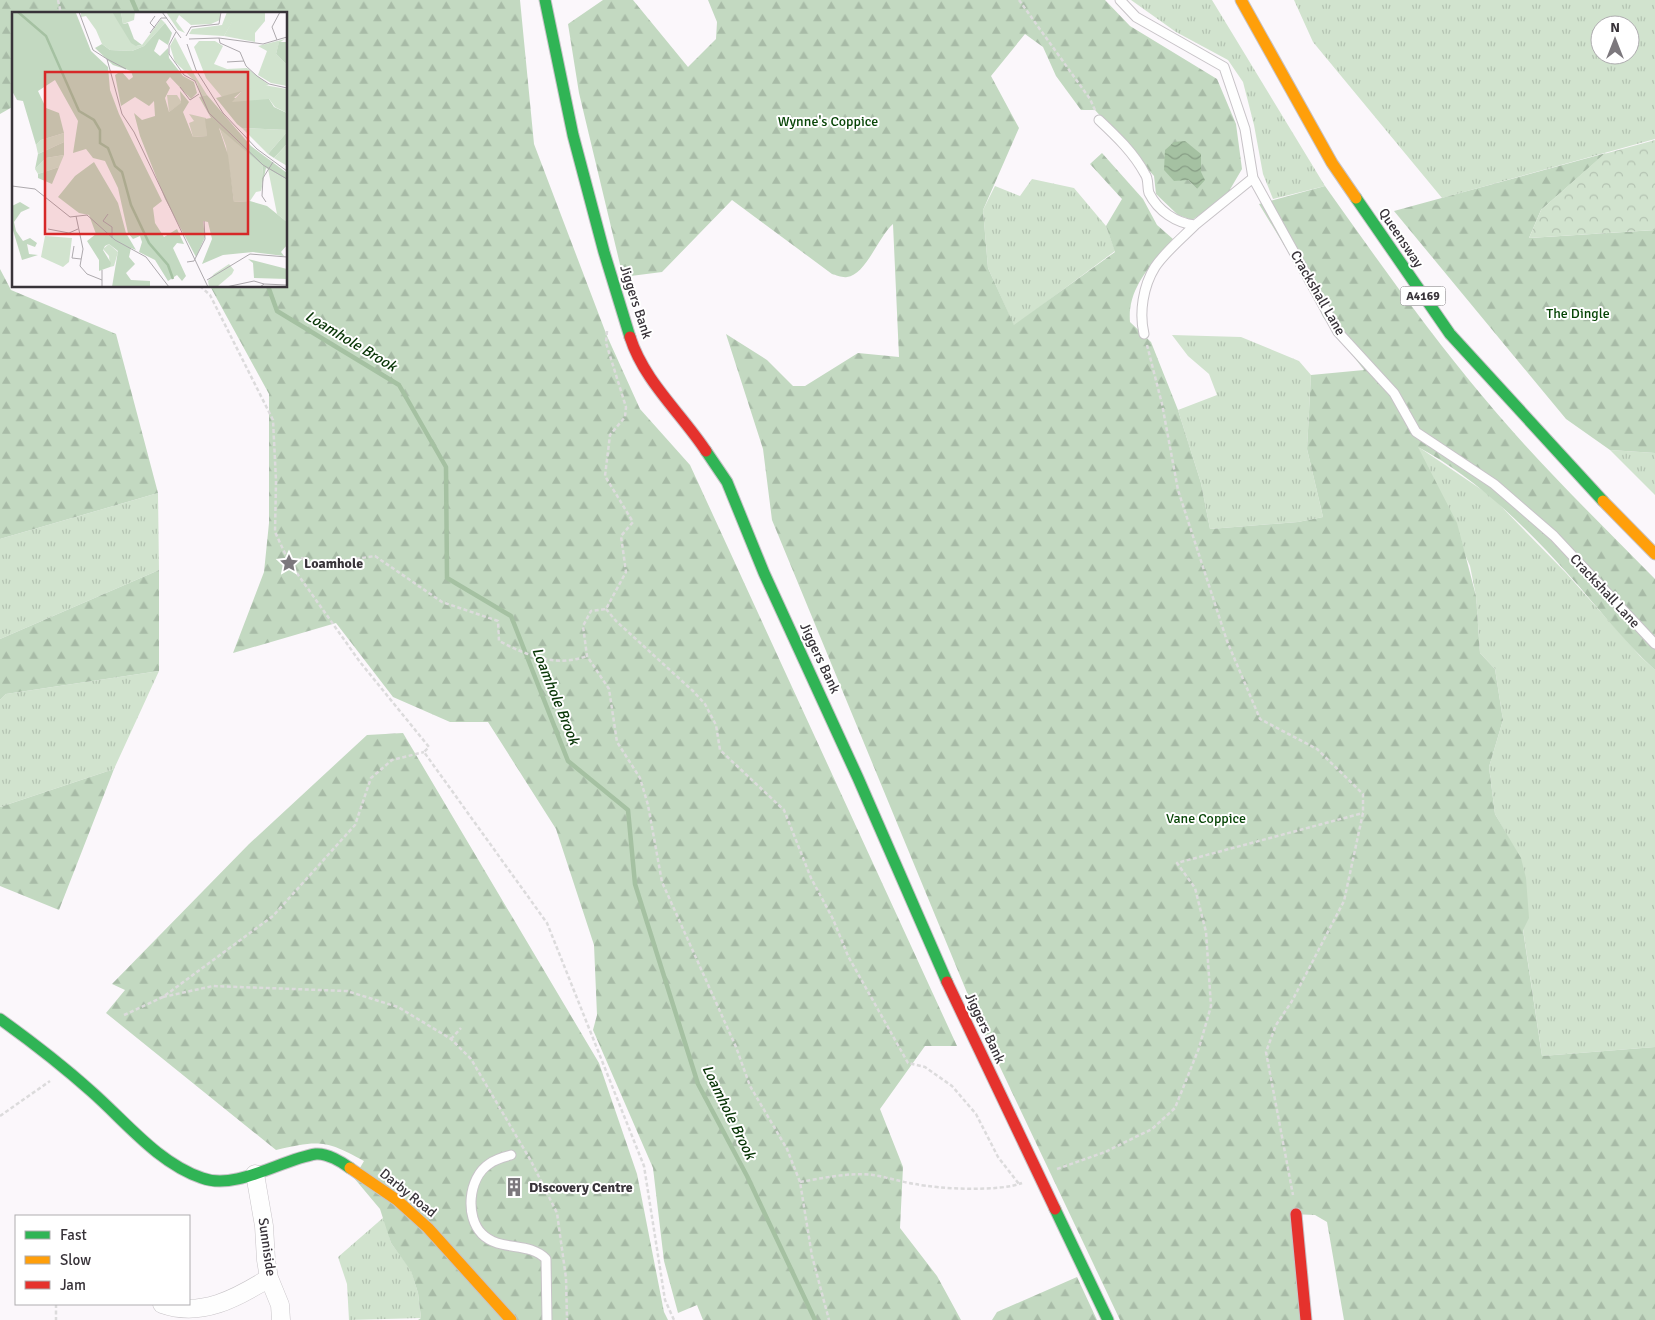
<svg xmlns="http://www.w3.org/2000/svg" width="1655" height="1320" viewBox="0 0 1655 1320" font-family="Signika,sans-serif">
<defs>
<pattern id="grass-tufts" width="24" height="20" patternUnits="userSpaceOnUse" patternTransform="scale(1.25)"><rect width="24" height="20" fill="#d1e3ce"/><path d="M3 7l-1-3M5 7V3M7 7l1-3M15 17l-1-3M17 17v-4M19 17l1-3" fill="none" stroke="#b4c3b2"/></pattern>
<pattern id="forest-firs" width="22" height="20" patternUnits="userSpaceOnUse" patternTransform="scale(1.25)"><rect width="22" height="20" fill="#c3d9c1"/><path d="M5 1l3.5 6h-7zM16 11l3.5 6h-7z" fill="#a8bba7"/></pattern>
<pattern id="park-crowns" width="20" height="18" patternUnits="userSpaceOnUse" patternTransform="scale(1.25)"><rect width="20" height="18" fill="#d1e3ce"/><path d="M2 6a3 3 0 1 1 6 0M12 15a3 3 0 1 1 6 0" fill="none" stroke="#b4c3b2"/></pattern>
<pattern id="water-waves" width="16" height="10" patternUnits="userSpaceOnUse" patternTransform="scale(1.25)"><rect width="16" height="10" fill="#a5c1a2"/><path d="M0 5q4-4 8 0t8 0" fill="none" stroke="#879d85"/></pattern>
</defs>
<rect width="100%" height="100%" fill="#fbf7fb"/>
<!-- grass -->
<path fill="url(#grass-tufts)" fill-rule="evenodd" d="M1131,0H1212L1325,186L1273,199L1263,174L1254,125L1243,82L1228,60L1176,32Z
M1294,0H1655V139L1442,198L1313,42ZM1600,25H1630V55H1600Z
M1032,179L1074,188L1106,226L1115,251L1014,326L988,268L983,210L995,186L1020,196Z
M1172,335L1241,337L1299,361L1311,375L1307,449L1323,517L1298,522L1210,529L1201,483L1178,410L1217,395L1209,374L1188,356Z
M1417,446L1491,496L1566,573L1640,656L1655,670V1047L1542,1056L1523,929L1520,858L1495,814L1489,767L1503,720L1495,669L1480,653L1476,596L1470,566Z
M1610,450L1655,453V495Z
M158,493L159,570L0,639V539Z
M159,671L114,769L0,807V700L6,694Z
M384,1217L391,1243L411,1270L418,1293L421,1318L349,1320L347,1284L338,1257Z"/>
<!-- forest -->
<path fill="url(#forest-firs)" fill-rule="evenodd" d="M0,0H520L534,144L607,336L640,409L690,465L957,1046H925L880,1109L903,1167L900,1228L937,1276L961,1320H703L697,1305L678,1313L664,1261L653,1168L593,1030L597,1015L594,945L556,829L488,722H450L393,697L336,623L233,653L264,572L269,523V394L210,286H286V14H14V106L0,114Z
M603,0H633L688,67L716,39L717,22L708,0H1105L1130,26L1217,79L1236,124L1242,169L1225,198L1192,220L1178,215L1156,194L1154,176L1095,110H1081L1056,76L1043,47L1025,34L991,76L1019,128L983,210L988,268L1014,325L1115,252L1106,226L1122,199L1090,164L1102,153L1143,199L1157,225L1173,239C1152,264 1127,288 1130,322L1151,342L1178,410L1201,483L1210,529L1298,522L1323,517L1307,449L1311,375L1364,370L1323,317L1310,288L1259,204L1325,186C1376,258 1427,330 1484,398C1537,462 1597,520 1655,579V670C1623,641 1597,606 1568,574C1526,527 1475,477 1418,447L1457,523L1476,596L1480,653L1495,669L1503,720L1489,767L1495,814L1521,858L1526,878L1529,918L1523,930L1542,1056L1655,1047V1320H1344L1327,1222L1315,1215L1291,1214L1301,1320H1120L982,1029L772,520L763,449L726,334L767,360L793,386H805L858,353L899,357L893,224C878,237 866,275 847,277C843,278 836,275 832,274L732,200L662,272L623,277L579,93L568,24ZM1201,154V172L1197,189L1188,180Z
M1606,153L1541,210L1529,238L1655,230V453L1610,450L1566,419L1394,211Z
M0,269L11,290L116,334L158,493L0,539Z
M159,570V671L6,694L0,700V639Z
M403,733L599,1063L637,1174L664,1312L668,1320H418L421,1318L418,1293L411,1271L391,1243L380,1209L354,1178L364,1161C326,1140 319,1140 276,1150L106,1013L125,990L112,984L249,844L367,735Z
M114,769L59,910L0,886V807Z
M1077,1277L1097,1320H992L997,1312Z"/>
<!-- park -->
<path fill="url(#park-crowns)" d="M1655,140V230L1529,238L1541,210L1604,154Z"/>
<!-- water -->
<path fill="url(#water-waves)" d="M1185,141L1201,154V172L1205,180L1197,189L1188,180L1174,181L1164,170L1165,150L1174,142Z"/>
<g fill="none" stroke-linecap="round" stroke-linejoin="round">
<!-- stream -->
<path stroke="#a5c1a2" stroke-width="4.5" d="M132,0L138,14
M268,286L277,311L399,385L446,467L447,578L511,616L568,761L628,810L635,884L698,1084L747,1176L815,1320"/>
<!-- lane casing -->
<g stroke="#c7c3c7" stroke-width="11">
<path id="lane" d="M1120,0L1136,17L1224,67L1245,129L1253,178L1338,332L1394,393L1416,432L1494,484L1554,536L1655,644
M1099,120C1116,136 1134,153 1145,174C1149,179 1147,187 1149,193C1158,211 1176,223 1195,225L1253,178
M1144,334C1139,313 1143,286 1155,267C1165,252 1182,238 1195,225
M511,1155C503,1157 495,1159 489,1164C468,1178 465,1217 482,1234C500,1252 529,1241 546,1259L547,1320"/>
</g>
<!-- street casing -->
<g stroke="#c7c3c7" stroke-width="19">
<path id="street" d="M255,1174L264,1226L266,1260L269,1278L280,1305L281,1320
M162,1304C201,1318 237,1298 269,1278"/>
</g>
<!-- fast casing -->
<g stroke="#c7c3c7" stroke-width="13">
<path id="fast" d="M545,0L573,135L604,252L630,337
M1356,198L1450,334L1603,501
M706,451L727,482L764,573L858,778L947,982
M0,1019C32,1042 63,1066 92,1092C126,1122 158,1163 202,1178C236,1191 282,1159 316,1154C327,1153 342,1162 350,1168
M1055,1209L1108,1320"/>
</g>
<!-- slow casing -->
<g stroke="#c7c3c7" stroke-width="13">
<path id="slow" d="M1241,0L1332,163L1356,198
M1603,501L1655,554
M350,1168L397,1200L428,1228L511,1320"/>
</g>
<!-- jam casing -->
<g stroke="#c7c3c7" stroke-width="13">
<path id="jam" d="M630,337C644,381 681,413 706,451
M947,982L1055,1209
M1296,1214L1306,1320"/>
</g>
<!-- path -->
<path stroke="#dcdbdc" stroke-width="2.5" stroke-dasharray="4 2.5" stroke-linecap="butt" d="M58,0L61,14
M1019,0L1090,99L1095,110
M200,286L210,295L273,420L276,481L275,532L289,562L360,662L429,747L424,752L547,923L644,1166L665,1300L674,1320
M607,331L606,343L626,407L625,417L610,435L605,476L633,522L621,536L626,572L606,609L591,611L583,626L587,656L609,689L617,742L640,778L648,805L662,882L736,1047L750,1086L787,1149L800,1182L812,1256L829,1320
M1147,345L1162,404L1178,490L1227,641L1260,719L1317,749L1363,794V813L1344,901L1292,1001L1276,1025L1266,1052L1293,1195
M289,563L302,558L310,566L375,556L442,602L498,621L499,641C527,655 555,668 587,656
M606,609L616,621L693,691L705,704L716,725L720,750L784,810L811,878L833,919L848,956L908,1063L925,1067L952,1086L976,1114L998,1157L1019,1184
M163,997L213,986L347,991L398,1007L451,1039L471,1059L531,1161L557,1213L566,1278L567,1320
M124,1015L163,997L273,916L355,825L371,778L392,760L424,752
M451,1039L461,1028
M0,1116L50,1081
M1057,1169L1105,1152L1152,1129L1175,1108L1199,1048L1211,1006L1206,932L1195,888L1177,863L1363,813
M800,1182C823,1178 850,1172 873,1175C887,1177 901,1182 915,1184C940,1189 999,1192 1022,1183
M56,1304V1320"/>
<!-- lane -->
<use href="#lane" stroke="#fefefe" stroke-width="9"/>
<!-- street -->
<use href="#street" stroke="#fefefe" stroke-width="18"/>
<!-- fast -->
<use href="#fast" stroke="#30b455" stroke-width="11"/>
<!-- slow -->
<use href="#slow" stroke="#ff9f0a" stroke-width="11"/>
<!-- jam -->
<use href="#jam" stroke="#e5322d" stroke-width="11"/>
</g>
<!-- icons -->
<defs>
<g id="sight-bare" transform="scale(1.5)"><path d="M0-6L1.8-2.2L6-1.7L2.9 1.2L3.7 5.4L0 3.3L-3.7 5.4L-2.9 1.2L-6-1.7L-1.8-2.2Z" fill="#7c787d" stroke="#fff" stroke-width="2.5" paint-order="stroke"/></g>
<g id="building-bare" transform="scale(1.5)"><path d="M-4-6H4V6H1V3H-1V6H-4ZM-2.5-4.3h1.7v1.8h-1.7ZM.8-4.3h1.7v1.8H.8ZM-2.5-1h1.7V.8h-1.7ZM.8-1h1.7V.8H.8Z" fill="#7c787d" stroke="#fff" stroke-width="2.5" paint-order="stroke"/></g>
</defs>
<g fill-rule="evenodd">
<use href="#sight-bare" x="289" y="563"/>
<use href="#building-bare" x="514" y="1187"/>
</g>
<g text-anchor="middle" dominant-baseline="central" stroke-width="4" stroke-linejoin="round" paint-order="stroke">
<!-- shield labels -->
<rect fill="#fff" stroke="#747074" stroke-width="1" x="1400.5" y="286.5" width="45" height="19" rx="4"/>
<g font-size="12" font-weight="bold" fill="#383339">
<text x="1423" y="296">A4169</text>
</g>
<!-- park labels -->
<g font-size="14" fill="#074506" stroke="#fff">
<text x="828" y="121">Wynne's Coppice</text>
<text x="1578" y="313">The Dingle</text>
<text x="1206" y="818">Vane Coppice</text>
</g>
<!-- street labels -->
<g font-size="14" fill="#383339" stroke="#fff">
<text transform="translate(1401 238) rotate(56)">Queensway</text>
<text transform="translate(1318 293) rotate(60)">Crackshall Lane</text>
<text transform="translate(636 302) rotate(72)">Jiggers Bank</text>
<text transform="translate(1605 591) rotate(47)">Crackshall Lane</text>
<text transform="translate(820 658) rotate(65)">Jiggers Bank</text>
<text transform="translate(985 1028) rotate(65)">Jiggers Bank</text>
<text transform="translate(408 1193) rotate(39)">Darby Road</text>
<text transform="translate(267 1247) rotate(82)">Sunniside</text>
</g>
<!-- poi labels -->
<g font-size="14" font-weight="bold" fill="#383339" stroke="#fff" text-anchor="start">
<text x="304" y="563">Loamhole</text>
<text x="529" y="1187">Discovery Centre</text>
</g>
<!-- water labels -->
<g font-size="15" font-style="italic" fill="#083506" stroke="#fff">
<text transform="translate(351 341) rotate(31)">Loamhole Brook</text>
<text transform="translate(556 696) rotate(68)">Loamhole Brook</text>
<text transform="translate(729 1112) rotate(64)">Loamhole Brook</text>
</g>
</g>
<!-- overview -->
<g transform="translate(12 12)">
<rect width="275" height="275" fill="#fbf7fb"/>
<path d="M69,0H100L125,34L130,33L149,7L153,11L132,34L120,39L98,38L90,32L84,18L74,4L69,5ZM109,0H123L122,8L111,12ZM154,0H208V8L199,12L179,13L167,3L164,9L173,21L166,18ZM215,0H226L212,24L177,22L180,17L210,13ZM163,25L182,62L195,83L189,85L185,71L163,50L158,34ZM273,27L267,31L264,42L275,53V74L259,71L246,63L255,39L246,34ZM203,29L211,34L202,52L215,57L235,56L257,73L210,85L194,66L182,35L187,29ZM155,83H165L170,91L157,100ZM177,102L194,106L195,124L181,125L177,111L182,109ZM207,115L251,154L249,179L244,180L238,189L222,190L214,134ZM230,116L275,118V120L256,142ZM52,121V130L26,142L24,133L29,128ZM52,143L47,155L26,162L23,157L34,146ZM256,157L275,168V210L265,202ZM97,232L106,240L102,254L98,255L97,244L91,237Z" fill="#d1e3ce"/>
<path d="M0,0L64,1L79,39L96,55L98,78L107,102L150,189L141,196L143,211L152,225L165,217L172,232L165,231L161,236L174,264L170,269L165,263L156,269L143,248L127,240L130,230L128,224L121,227L116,221L106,176L93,149L81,146L74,137L61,141L66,109L43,68L26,79L34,96L47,101L52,121L29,128L24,133L11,89L5,88L0,79ZM100,0H109L111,12L116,11L122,27L130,33L124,34L119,31ZM153,11L160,21L156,33L147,27L142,39L148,44L156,36L157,46L171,64L182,70L185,81L179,87L158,65L154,70L158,76L153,86L157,100L169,91L168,79L177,90L171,100L181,125L195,124L193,107L199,106L187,85L195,83L239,134L275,161V168L254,156L249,179L251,154L207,116L216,143L222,190L238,189L255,194L275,210V233L269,240L272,244L241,240L211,243L190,252L200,227L196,210L191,209L193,225L184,245L153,187L128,124L122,101L130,108L143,104L142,89L137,94L123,85L109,94L103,63L109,59L117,68L121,65L119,59L101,53L83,36L90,32L98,38L120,39L132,34ZM267,30H275V53L264,42ZM230,79L222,86L257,87L262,95L275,101V118L230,116L225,112L204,86ZM275,120V132L262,146L256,142ZM52,130V143L34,146L23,157L26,142ZM82,150L106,191L114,221L124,238L119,236L117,245L123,252L114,261L119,268L138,269V274L142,275H100L106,239L97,232L93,234L91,238L99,251L98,255L87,259V248L75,229L84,222L77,203L67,201L46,185L63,164ZM47,155L40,172L26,166V162ZM8,190L18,196L9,200L2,210L4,219L11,229L18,226L25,231L23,235L15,232L17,242L26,243L10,248L0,215V194ZM236,247L275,257V267L242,266L241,251Z" fill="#c3d9c1"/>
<path d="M225,0H253V9L243,21V30L212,24ZM252,73L275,77V101L263,95L257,87L220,90L230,79ZM275,132V154L262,146ZM33,224L60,226L57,250L51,255L29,245ZM217,252L222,258L220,262L206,274L197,275L196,269L202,262Z" fill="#d1e3ce"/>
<path fill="none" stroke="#a5c1a2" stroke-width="2.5" d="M6,0L34,24L67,99L82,108L88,118V131L96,136L103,154L110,160L119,193L137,231L156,253L161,267"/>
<path fill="none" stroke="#ada9ad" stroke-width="1" d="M67,0L81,38L95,47L110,102L122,120L196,275M150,0L169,26M143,16L138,11L143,4M164,20L157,33V42L172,63L183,69L197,101L251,153L275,167M138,21L149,6H155M174,24L179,15L207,12L209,0M207,26L208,31L228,40L234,54L245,64L257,72L275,76M177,27L207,26L251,32L275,25M265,28L260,15L268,0M175,32L184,58L211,101L245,137L275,159M95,47L114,57M215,50L232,49M168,75L178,88L187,82M0,174L23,177L58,205L75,203L103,228L134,245L157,275M254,190L250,184L251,166L261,150M96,202L91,209L100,215V226M64,204L71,237L68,254L75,262L90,268M36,217L57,221L66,217M62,234L60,246L69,247M175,250L182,249L193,227L192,209M90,258V275M195,268L238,242L275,245M214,275L242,269L252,272M248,275L252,272L275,273"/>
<path fill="#d62828" fill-opacity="0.15" stroke="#d62828" stroke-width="2.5" d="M33,60H236V222H33Z"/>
<rect width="275" height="275" fill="none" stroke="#383339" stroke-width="2.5"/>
</g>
<!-- legend -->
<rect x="15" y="1215" width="175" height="90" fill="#ffffff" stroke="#afadb0"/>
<rect x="25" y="1231" width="25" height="8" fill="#30b455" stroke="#afadb0"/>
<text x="60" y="1240" font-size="15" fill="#383339">Fast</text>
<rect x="25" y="1256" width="25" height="8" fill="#ff9f0a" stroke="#afadb0"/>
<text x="60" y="1265" font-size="15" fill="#383339">Slow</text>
<rect x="25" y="1281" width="25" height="8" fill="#e5322d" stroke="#afadb0"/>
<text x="60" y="1290" font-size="15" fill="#383339">Jam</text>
<!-- north arrow -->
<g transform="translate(1615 40)"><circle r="24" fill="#ffffff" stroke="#afadb0"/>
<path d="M0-4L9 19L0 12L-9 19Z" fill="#7c787d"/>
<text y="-8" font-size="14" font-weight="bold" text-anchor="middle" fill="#383339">N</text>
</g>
</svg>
